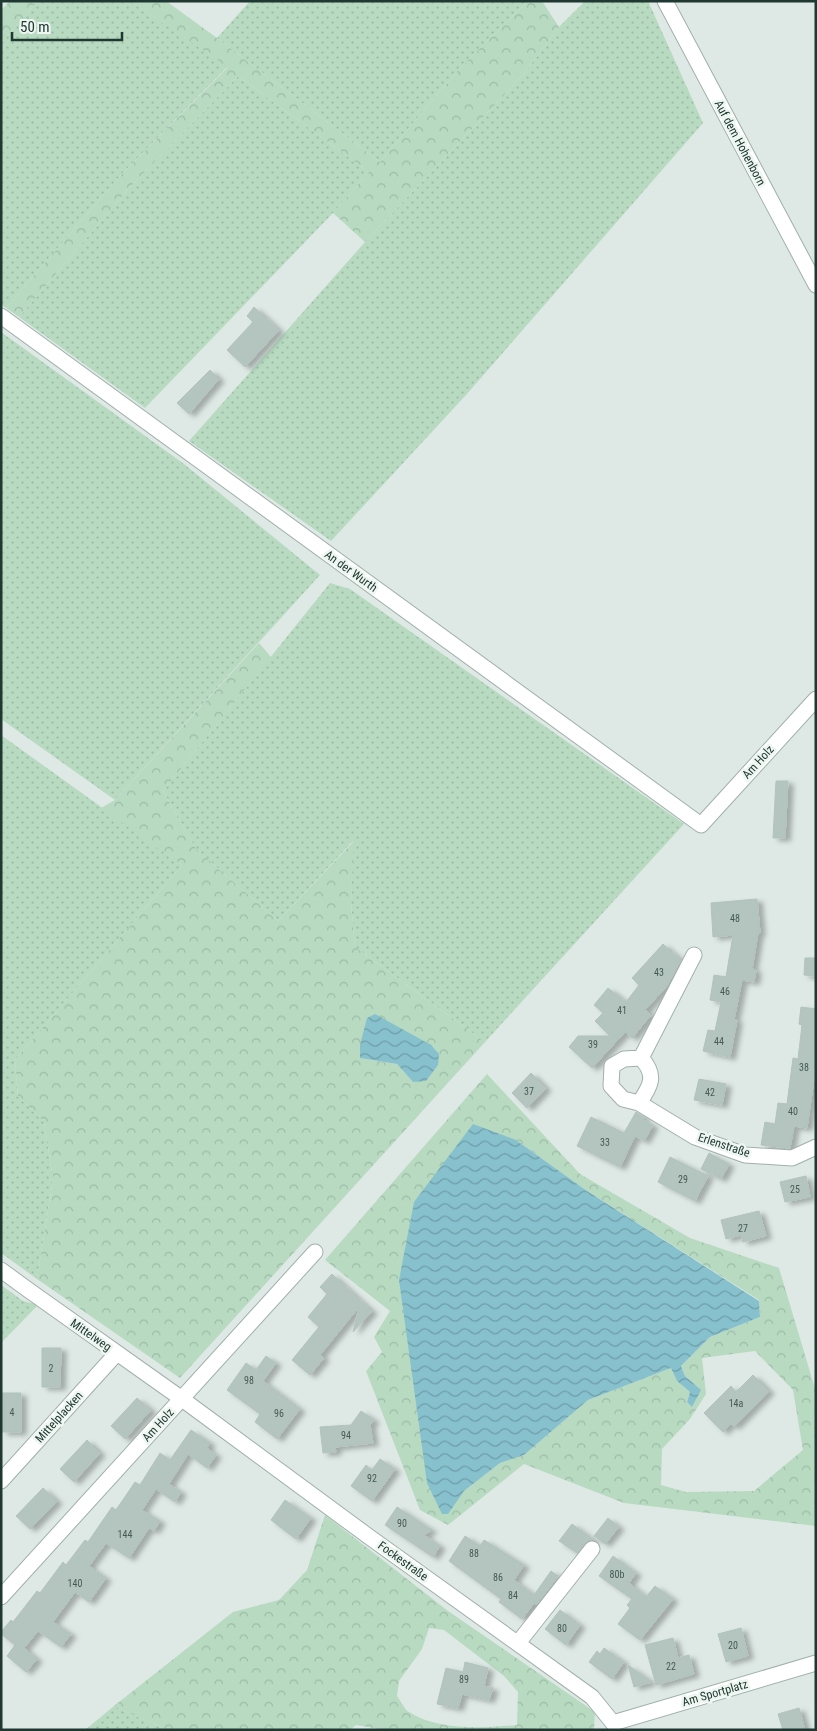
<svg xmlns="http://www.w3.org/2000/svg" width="817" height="1731" viewBox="0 0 817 1731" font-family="'Roboto Condensed',sans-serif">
<defs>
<pattern id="grass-dots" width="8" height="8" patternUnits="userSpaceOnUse" patternTransform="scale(1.25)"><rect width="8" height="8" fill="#b7dac1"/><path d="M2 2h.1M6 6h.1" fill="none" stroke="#9dbca6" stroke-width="1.8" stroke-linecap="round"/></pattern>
<pattern id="forest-crowns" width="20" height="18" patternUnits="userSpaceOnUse" patternTransform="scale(1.25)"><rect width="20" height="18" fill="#b7dac1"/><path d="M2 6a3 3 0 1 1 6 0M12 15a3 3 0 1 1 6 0" fill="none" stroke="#9dbca6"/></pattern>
<pattern id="water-waves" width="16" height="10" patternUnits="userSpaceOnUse" patternTransform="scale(1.25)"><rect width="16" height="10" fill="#87c1ce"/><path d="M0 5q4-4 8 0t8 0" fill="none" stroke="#6e9ea8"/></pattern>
<filter id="shadow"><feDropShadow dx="5.5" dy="3" stdDeviation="2.5" flood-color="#0004"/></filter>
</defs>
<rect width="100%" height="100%" fill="#dee9e5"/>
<!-- grass -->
<path fill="url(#grass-dots)" d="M38,1H130L228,66L120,176L6,308L1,304V43Z
M250,1H528L460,68L380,162L217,38Z
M585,1H648L703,123L466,395L331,541L189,441L365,242L522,76L559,27Z
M238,76L369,172L333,213L145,408L19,317L130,187Z
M1,332L184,464L320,575L115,800L1,719Z
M330,583L350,589L684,824L485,1042L355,947L351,902L353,841L278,921L196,849L163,791Z
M1,735L182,865L15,1060L18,1096L44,1122L53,1179L37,1279L1,1253Z
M1,1285L23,1301L38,1305L1,1343Z
M114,1706L167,1730H85Z"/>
<!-- forest -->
<path fill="url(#forest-crowns)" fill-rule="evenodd" d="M10,1H38L1,43V10Z
M130,1H166L217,38L380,162L460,68L528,1H542L559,27L522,76L365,242L333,213L369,172L238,76L130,187L19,317L6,308L120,176L228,67Z
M259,643L271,657L163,791L196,849L278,921L354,841L351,902L355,947L485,1042L180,1378L37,1279L53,1179L44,1122L18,1096L15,1060L182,865L101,808L115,800ZM360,1058L438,1065L413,1082L397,1064Z
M487,1074L580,1174L690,1238L779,1268L816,1392V1526L624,1503L524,1464L448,1525L420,1510L366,1371L382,1352L374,1337L390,1311L325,1260ZM516,1140L587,1191L759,1300L760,1317L710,1337L681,1366L685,1376L700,1390L692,1407L687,1402L690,1392L677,1381L671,1368L588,1400L524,1455L500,1463L464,1491ZM755,1351L793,1390L803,1450L754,1491L686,1492L661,1485L662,1449L690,1419L706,1394L702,1358Z
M325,1515L448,1611L595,1712L594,1730H540L538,1728L534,1730H385L356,1725L350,1730H167L114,1706L233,1612L279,1600L307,1570ZM429,1628L444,1630L504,1676L518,1692L517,1725C484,1728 438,1731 409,1712C404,1709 401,1701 397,1696L399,1681L422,1649Z"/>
<!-- water -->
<path fill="url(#water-waves)" d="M375,1014L431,1045L439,1054L438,1065L426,1081L413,1082L397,1064L360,1058V1045L367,1018Z
M473,1124L516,1140L587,1191L759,1301L760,1317L710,1337L681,1366L685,1376L701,1390L692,1407L687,1402L690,1392L677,1381L671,1368L588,1400L524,1455L500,1463L464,1491L448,1514H442L427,1483L399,1280L414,1202Z"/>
<!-- building -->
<path fill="#b4c4be" stroke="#b1c3bc" filter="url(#shadow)" d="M254,307L279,330L245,367L227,350L253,322L247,316Z
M210,370L219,379L189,414L177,403Z
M776,781H788L785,838H773Z
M757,899L760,933H758L752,969L756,970L754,982L742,980L734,1020H737L730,1057L703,1051L708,1030L715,1031L721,1002L710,1000L714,975L726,977L733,935L713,937L711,903Z
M663,944L681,960L667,986L645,1010L651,1015L632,1038L625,1032L592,1068L569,1047L578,1036H610L595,1021L603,1013L594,1005L608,988L626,1002L639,985L632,978Z
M805,958H816V976L804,975Z
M801,1007L816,1009V1079H814L807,1128L794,1126L790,1148L761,1145L765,1122L775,1124L778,1103L787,1104L793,1058L798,1059L802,1025L799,1024Z
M531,1073L546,1088L527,1108L512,1093Z
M699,1079L726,1084L722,1105L694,1100Z
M636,1112L644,1117L643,1120L653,1125L644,1141L635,1136L620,1167L577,1146L591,1117L624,1133Z
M709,1153L729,1164L721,1179L701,1169Z
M670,1157L708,1176L695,1201L658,1182Z
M806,1176L810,1197L785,1202L780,1182Z
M759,1211L766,1236L743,1242L741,1235L726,1239L721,1220Z
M332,1274L372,1311L353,1332L359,1307L320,1355L324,1358L310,1375L292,1360L319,1327L308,1317L327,1294L320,1287Z
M42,1348H61L60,1387H42Z
M266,1356L276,1363L263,1381L300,1409L277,1439L255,1422L260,1414L227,1390L246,1363L256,1370Z
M753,1375L769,1391L734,1427L731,1423L723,1432L704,1413L731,1386L736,1392Z
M2,1393H21V1432H2Z
M137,1398L151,1410L125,1439L111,1426Z
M361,1411L374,1420L370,1425L373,1443L335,1447L336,1452L323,1453L320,1427L351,1425Z
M191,1430L210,1443L207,1448L216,1455L207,1468L188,1454L169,1484L181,1492L175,1502L156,1489L142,1510L160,1521L154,1531L149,1528L129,1558L106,1543L89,1566L106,1578L89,1602L75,1592L53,1622L71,1634L61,1647L38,1631L24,1648L37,1659L26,1672L7,1656L15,1645L1,1634V1632L11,1620L13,1622L37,1591L40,1593L63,1562L66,1565L85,1540L88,1542L112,1507L116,1510L135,1482L140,1485L160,1453L170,1460Z
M87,1440L100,1453L74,1482L60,1469Z
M380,1459L395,1469L372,1501L351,1486L366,1465L372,1470Z
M43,1488L57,1501L30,1529L16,1516Z
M285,1500L311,1518L296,1539L271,1520Z
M397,1507L432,1530L424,1535L440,1546L433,1557L385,1525Z
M608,1518L619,1527L605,1544L594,1536Z
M572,1524L594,1540L585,1543L577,1553L559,1541Z
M465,1536L480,1546L484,1540L524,1565L514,1580L534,1595L551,1571L558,1576L536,1605L534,1603L522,1619L499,1602L501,1599L449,1561Z
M613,1556L636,1573L629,1583L646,1597L655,1586L673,1599L640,1640L618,1624L630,1608L627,1605L632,1599L599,1576Z
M560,1610L580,1625L566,1645L545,1629Z
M741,1628L748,1656L726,1662L718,1634Z
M673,1638L678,1658L689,1655L694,1674L656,1685L645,1645Z
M604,1648L624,1662L612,1679L589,1662L597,1651L600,1654Z
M465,1662L488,1668L484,1686L493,1688L489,1700L462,1694L458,1708L437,1704L446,1668L463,1672Z
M628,1665L652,1682L634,1687Z
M799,1708L805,1730H783L778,1714Z"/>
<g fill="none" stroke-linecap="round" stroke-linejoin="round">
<!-- minor casing -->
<g stroke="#a1b0ac" stroke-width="17">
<path id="minor" d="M665,1L816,285
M1,316L701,825L816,699
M641,1058L694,955
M639,1103C651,1086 657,1075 641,1058L624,1059L612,1066L611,1086L623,1099L639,1103L695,1137L745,1155L792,1158L816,1147
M1,1270L27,1289L182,1399L368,1536L592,1697L613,1723
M1,1481L117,1353
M1,1597L315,1252
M518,1643L592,1549
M613,1723L816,1663"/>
</g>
<!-- minor -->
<use href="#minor" stroke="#fff" stroke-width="15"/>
</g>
<g text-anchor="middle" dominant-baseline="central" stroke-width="5" stroke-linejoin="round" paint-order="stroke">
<!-- number labels -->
<g font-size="10" fill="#455b55">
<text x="735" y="918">48</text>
<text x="659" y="972">43</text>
<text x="725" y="991">46</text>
<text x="622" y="1010">41</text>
<text x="719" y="1041">44</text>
<text x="593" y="1044">39</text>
<text x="804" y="1067">38</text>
<text x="529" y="1091">37</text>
<text x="710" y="1092">42</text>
<text x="793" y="1111">40</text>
<text x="605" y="1142">33</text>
<text x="683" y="1179">29</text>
<text x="795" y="1189">25</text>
<text x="743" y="1228">27</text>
<text x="51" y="1368">2</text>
<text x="249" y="1380">98</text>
<text x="736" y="1403">14a</text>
<text x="12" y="1412">4</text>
<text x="279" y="1413">96</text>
<text x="346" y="1435">94</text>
<text x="372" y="1478">92</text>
<text x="402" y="1523">90</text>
<text x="125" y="1534">144</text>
<text x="474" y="1553">88</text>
<text x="617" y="1574">80b</text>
<text x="498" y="1577">86</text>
<text x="75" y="1583">140</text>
<text x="513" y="1595">84</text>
<text x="562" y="1628">80</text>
<text x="733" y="1645">20</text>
<text x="671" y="1666">22</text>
<text x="464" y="1679">89</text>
</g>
<!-- street labels -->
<g font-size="12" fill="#203832" stroke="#eef6f2">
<text transform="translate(740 143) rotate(62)">Auf dem Hohenborn</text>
<text transform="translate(351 571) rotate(36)">An der Wurth</text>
<text transform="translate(758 762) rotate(-48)">Am Holz</text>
<text transform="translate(724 1145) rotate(18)">Erlenstraße</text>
<text transform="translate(91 1335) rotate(35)">Mittelweg</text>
<text transform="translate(59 1417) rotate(-48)">Mittelplacken</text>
<text transform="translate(158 1425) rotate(-48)">Am Holz</text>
<text transform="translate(403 1561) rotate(36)">Fockestraße</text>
<text transform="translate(715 1693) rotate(-16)">Am Sportplatz</text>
</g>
</g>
<!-- border -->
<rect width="817" height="1731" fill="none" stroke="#203832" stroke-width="5"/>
<!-- scale -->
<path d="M12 32v8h110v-8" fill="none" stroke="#203832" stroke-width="2.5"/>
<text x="20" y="32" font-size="15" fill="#203832" stroke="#eef6f2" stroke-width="4" paint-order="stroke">50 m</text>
</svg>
